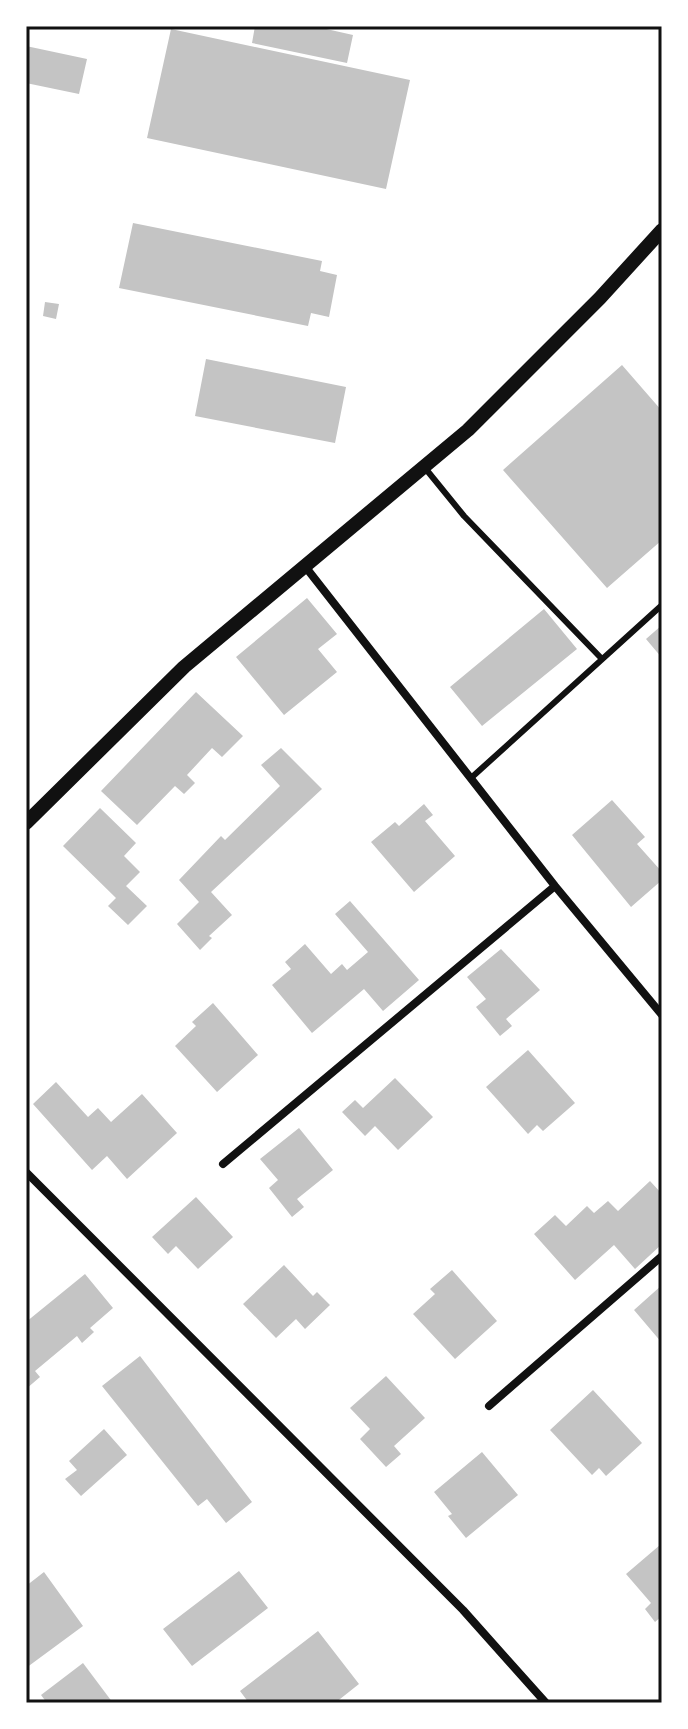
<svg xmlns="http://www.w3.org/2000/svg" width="688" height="1729" viewBox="0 0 688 1729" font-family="Helvetica,sans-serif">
<rect width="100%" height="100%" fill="#fff"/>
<!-- building -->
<path fill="#c4c4c4" d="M255,26H313L353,35L347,63L252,43Z
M171,29L410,80L386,189L147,138Z
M26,46L87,59L79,94L26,83Z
M133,223L322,261L320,271L337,275L329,317L311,313L308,326L119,288Z
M45,302L59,304L56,319L43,316Z
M206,359L346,387L335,443L195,416Z
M622,365L662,411V540L607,588L503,470Z
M307,598L337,634L318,649L337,672L284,715L236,657Z
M544,609L577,649L482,726L450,687Z
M662,625V658L646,639Z
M196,692L243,736L222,757L212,748L187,775L195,783L184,794L175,786L137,825L101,791Z
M281,748L322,789L211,892L232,915L209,936L212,938L200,950L177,924L199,902L179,880L221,836L225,840L280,786L261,765Z
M612,800L645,837L637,844L662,872V880L631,907L572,835Z
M424,804L433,815L425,821L455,856L414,892L371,842L395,822L399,826Z
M100,808L136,843L124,856L140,872L126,886L147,906L128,925L108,906L116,898L63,846Z
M350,901L419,980L383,1011L364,989L312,1033L272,985L291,969L285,962L305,944L331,974L342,964L347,970L368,952L335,914Z
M501,949L540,990L506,1019L512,1026L500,1036L476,1007L486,999L467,977Z
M213,1003L258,1055L217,1092L175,1046L196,1026L192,1022Z
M528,1050L575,1103L543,1131L537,1125L528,1134L486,1087Z
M395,1078L433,1117L398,1150L375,1126L365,1136L342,1112L355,1100L363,1108Z
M56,1082L88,1117L98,1108L111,1122L142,1094L177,1133L127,1179L107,1156L92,1170L33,1104Z
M299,1128L333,1170L297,1199L304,1207L292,1217L269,1188L278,1180L260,1159Z
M650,1181L662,1194V1244L635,1269L614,1245L575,1280L534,1234L555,1215L566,1226L587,1206L594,1213L608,1201L618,1211Z
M196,1197L233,1237L198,1269L176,1246L168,1254L152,1237Z
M284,1265L313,1296L317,1292L330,1305L305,1329L296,1319L276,1338L243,1304Z
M452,1270L497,1321L455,1359L413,1314L435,1294L430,1289Z
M85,1274L113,1308L90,1328L94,1332L82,1343L77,1336L35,1371L40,1377L26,1389V1322Z
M662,1285V1343L634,1310Z
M140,1356L252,1502L226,1523L207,1499L198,1506L102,1386Z
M386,1376L425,1418L394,1446L401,1454L386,1467L360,1439L370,1429L350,1408Z
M593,1390L642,1443L606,1476L599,1468L592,1475L550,1430Z
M104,1429L127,1455L81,1496L65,1479L77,1470L69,1461Z
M482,1452L518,1495L466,1538L448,1516L452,1514L434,1492Z
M660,1545L662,1616L655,1622L645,1609L651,1603L626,1574Z
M239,1571L268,1608L192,1666L163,1629Z
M44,1572L83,1626L26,1668V1586Z
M318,1631L359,1684L335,1703H249L240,1691Z
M83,1663L113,1703H47L41,1695Z"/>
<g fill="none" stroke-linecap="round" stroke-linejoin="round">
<!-- service -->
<path stroke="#111" stroke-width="6" d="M425,468L464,516L602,659
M471,778L662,605"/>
<!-- minor -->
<path stroke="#111" stroke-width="8" d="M304,565L555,886L662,1015
M223,1164L555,886
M26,1172L463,1610L546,1703
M489,1406L662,1256"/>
<!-- tertiary -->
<path stroke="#111" stroke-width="14" d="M26,823L184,667L468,430L600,298L662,230"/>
</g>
<!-- border -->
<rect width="688" height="1729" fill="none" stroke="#ffffff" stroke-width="56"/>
<rect x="28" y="28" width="632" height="1673" fill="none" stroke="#111" stroke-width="3"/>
</svg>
